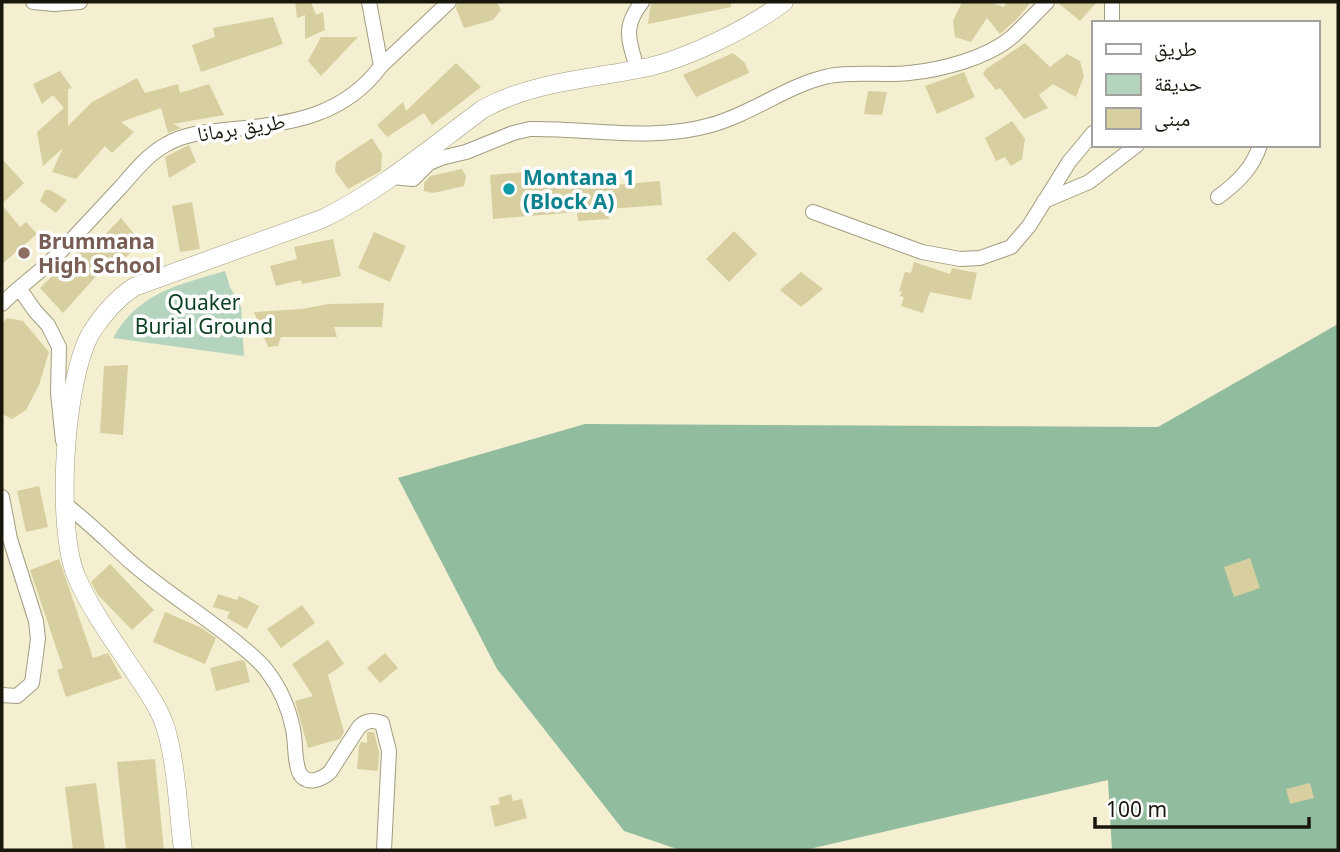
<svg xmlns="http://www.w3.org/2000/svg" width="1340" height="852" viewBox="0 0 1340 852" font-family="'Noto Sans','Noto Naskh Arabic',sans-serif">
<rect width="100%" height="100%" fill="#f4efd0"/>
<!-- green -->
<path fill="#b5d4be" d="M225,271L230,287L241,307L244,356L113,338C139,292 178,285 225,271Z"/>
<!-- forest -->
<path fill="#91bc9e" d="M1338,324V850H1112L1108,780L805,850H680L624,831L497,669L398,478L585,424L1158,427Z"/>
<!-- building -->
<path fill="#d7cf9f" d="M295,2H311L316,15L323,12L325,30L305,39V15L297,18Z
M458,2H497L501,10L493,20L464,28L456,8Z
M651,2H731V7L648,24Z
M962,2H989L1004,7L1006,2H1031L1017,19L1000,34L987,18L971,42L955,37L953,21Z
M1057,2H1097L1080,21Z
M273,17L283,44L201,72L192,45L215,37L213,28Z
M321,37H358L321,76L308,61Z
M1025,43L1050,67L1067,54L1080,61L1084,76L1076,97L1053,84L1039,95L1048,108L1024,119L1000,88L996,90L983,74L986,69Z
M733,53L745,63L749,73L696,97L683,75Z
M456,63L481,87L432,125L424,113L387,137L377,125L403,102L406,111Z
M60,71L72,88L68,89V126L92,102L137,78L145,93L178,84L180,93L209,84L224,115L173,124L181,128L168,133L161,108L121,122L134,132L112,153L105,146L76,179L52,172L63,148L43,166L37,132L64,108L53,95L42,104L33,84Z
M964,72L968,81L966,83L968,82L975,97L937,114L925,86Z
M868,91L887,92L882,115L864,114Z
M1012,121L1025,139L1022,159L1011,166L1005,157L996,161L985,138Z
M372,138L382,154L381,171L348,189L335,171L336,162Z
M189,145L196,162L169,178L165,157Z
M2,159L24,183L2,204Z
M462,169L466,176L464,186L433,193L424,191V183L430,176Z
M526,172L527,179L567,177L568,189L660,181L662,205L608,209L609,219L578,221L577,212L493,219L490,175Z
M45,190H50L67,200L56,213L40,201Z
M192,202L200,249L180,252L172,206Z
M2,205L20,227L26,222L37,234L2,264Z
M121,218L141,242L126,257L118,252L63,313L40,288L90,239L95,245Z
M734,231L757,254L729,282L706,259Z
M374,232L406,246L390,282L358,268Z
M333,239L341,276L302,284L301,280L276,286L270,266L297,259L294,247Z
M914,262L950,274L952,268L977,273L971,300L930,292L923,313L901,306L904,297L900,296L902,292L899,291L905,272L911,273Z
M801,272L823,289L801,307L780,290Z
M384,303L382,327H334L337,337H281L278,346L268,347L254,312L302,309L328,304Z
M7,318L23,321L49,352L39,385L26,410L12,419L2,414V323Z
M128,365L123,435L100,433L104,366Z
M39,486L48,527L26,532L17,491Z
M1250,558L1260,588L1234,597L1224,567Z
M59,559L93,658L108,653L122,678L66,697L57,670L63,668L30,570Z
M110,564L154,610L132,630L98,595L91,582Z
M218,594L237,600L239,596L259,606L247,629L227,618L230,612L213,607Z
M302,605L315,623L281,648L267,629Z
M165,612L202,628L216,638L205,664L153,642Z
M328,640L344,664L328,675L344,732L340,739L308,748L295,701L313,696L292,664Z
M385,653L398,668L380,683L367,668Z
M242,660L245,662L250,682L216,691L210,668Z
M367,732H374L379,752L378,771L357,769L359,746L361,742L367,743Z
M155,759L164,850H126L117,762Z
M96,783L105,850H73L65,787Z
M1310,783L1314,798L1290,804L1286,789Z
M511,794L513,801L522,799L527,818L495,827L490,806L500,804L498,798Z"/>
<g fill="none" stroke-linecap="round" stroke-linejoin="round">
<!-- minor casing -->
<g stroke="#a19c7f" stroke-width="16">
<path id="minor" d="M33,2L54,4L80,2
M1112,23V2
M381,66L449,2
M637,69C629,39 622,28 642,2
M392,177L413,179L429,163L441,158L466,152L513,133L530,129C591,128 651,142 711,125C752,114 787,85 829,76C856,71 882,76 909,73C941,70 988,58 1013,36C1025,25 1036,13 1047,2
M1218,197C1237,183 1253,168 1260,145
M1044,201L1089,182L1137,145
M813,212L922,252L960,259L980,258L1011,247L1029,226L1069,162L1093,133
M19,288L35,311L48,325L59,347L58,393L63,441
M2,304C18,287 37,275 54,258C77,235 98,211 120,188C134,172 148,154 167,144C188,132 211,132 234,129C292,124 345,115 381,66L369,2
M2,497L10,539L36,621L38,639L32,683L17,696L2,695
M66,505C90,523 111,545 134,565C167,593 203,615 236,642C247,651 259,660 267,671C280,688 289,709 293,729C296,743 294,759 299,772C306,786 321,780 330,772L359,727C366,720 372,720 382,723L389,751L384,850"/>
</g>
<!-- major casing -->
<g stroke="#a19c7f" stroke-width="19">
<path id="major" d="M183,850C178,810 177,768 166,729C160,709 147,691 135,673C115,643 92,612 77,578C55,529 64,380 91,333C103,314 116,299 134,287L322,219C381,190 430,148 483,109C534,81 593,79 649,67C690,57 750,28 784,2"/>
</g>
<!-- minor -->
<use href="#minor" stroke="#fff" stroke-width="14"/>
<!-- major -->
<use href="#major" stroke="#fff" stroke-width="18"/>
</g>
<!-- markers -->
<circle fill="#0f9aa8" stroke="#fff" stroke-width="2.5" cx="509" cy="189" r="7"/>
<circle fill="#8d6e63" stroke="#fff" stroke-width="2.5" cx="24" cy="253" r="7"/>
<g text-anchor="middle" dominant-baseline="central" stroke-width="7" stroke-linejoin="round" paint-order="stroke">
<!-- street labels -->
<g font-size="21" fill="#19170c" stroke="#fff">
<text transform="translate(241 127) rotate(-9)">طريق برمانا</text>
</g>
<!-- culture labels -->
<g font-size="21" font-weight="bold" fill="#0d838f" stroke="#fff" text-anchor="start">
<text x="523" y="177">Montana 1<tspan x="523" dy="24">(Block A)</tspan></text>
</g>
<!-- education labels -->
<g font-size="21" font-weight="bold" fill="#785e54" stroke="#fff" text-anchor="start">
<text x="38" y="241">Brummana<tspan x="38" dy="24">High School</tspan></text>
</g>
<!-- park labels -->
<g font-size="21" fill="#0a3f21" stroke="#fff">
<text x="204" y="302">Quaker<tspan x="204" dy="24">Burial Ground</tspan></text>
</g>
</g>
<!-- border -->
<rect width="1340" height="852" fill="none" stroke="#19170c" stroke-width="7"/>
<!-- legend -->
<rect x="1092" y="21" width="228" height="126" fill="#ffffff" stroke="#a3a29e" stroke-width="2"/>
<rect x="1106" y="44" width="35" height="10" fill="#ffffff" stroke="#a3a29e" stroke-width="2"/>
<text x="1154" y="56" font-size="21" fill="#19170c">طريق</text>
<rect x="1106" y="74" width="35" height="21" fill="#b5d4be" stroke="#a3a29e" stroke-width="2"/>
<text x="1154" y="91" font-size="21" fill="#19170c">حديقة</text>
<rect x="1106" y="108" width="35" height="21" fill="#d7cf9f" stroke="#a3a29e" stroke-width="2"/>
<text x="1154" y="126" font-size="21" fill="#19170c">مبنى</text>
<!-- scale -->
<path d="M1095 817v10h214v-10" fill="none" stroke="#19170c" stroke-width="3.5"/>
<text x="1106" y="817" font-size="21" fill="#19170c" stroke="#ffffff" stroke-width="5" paint-order="stroke">100 m</text>
</svg>
